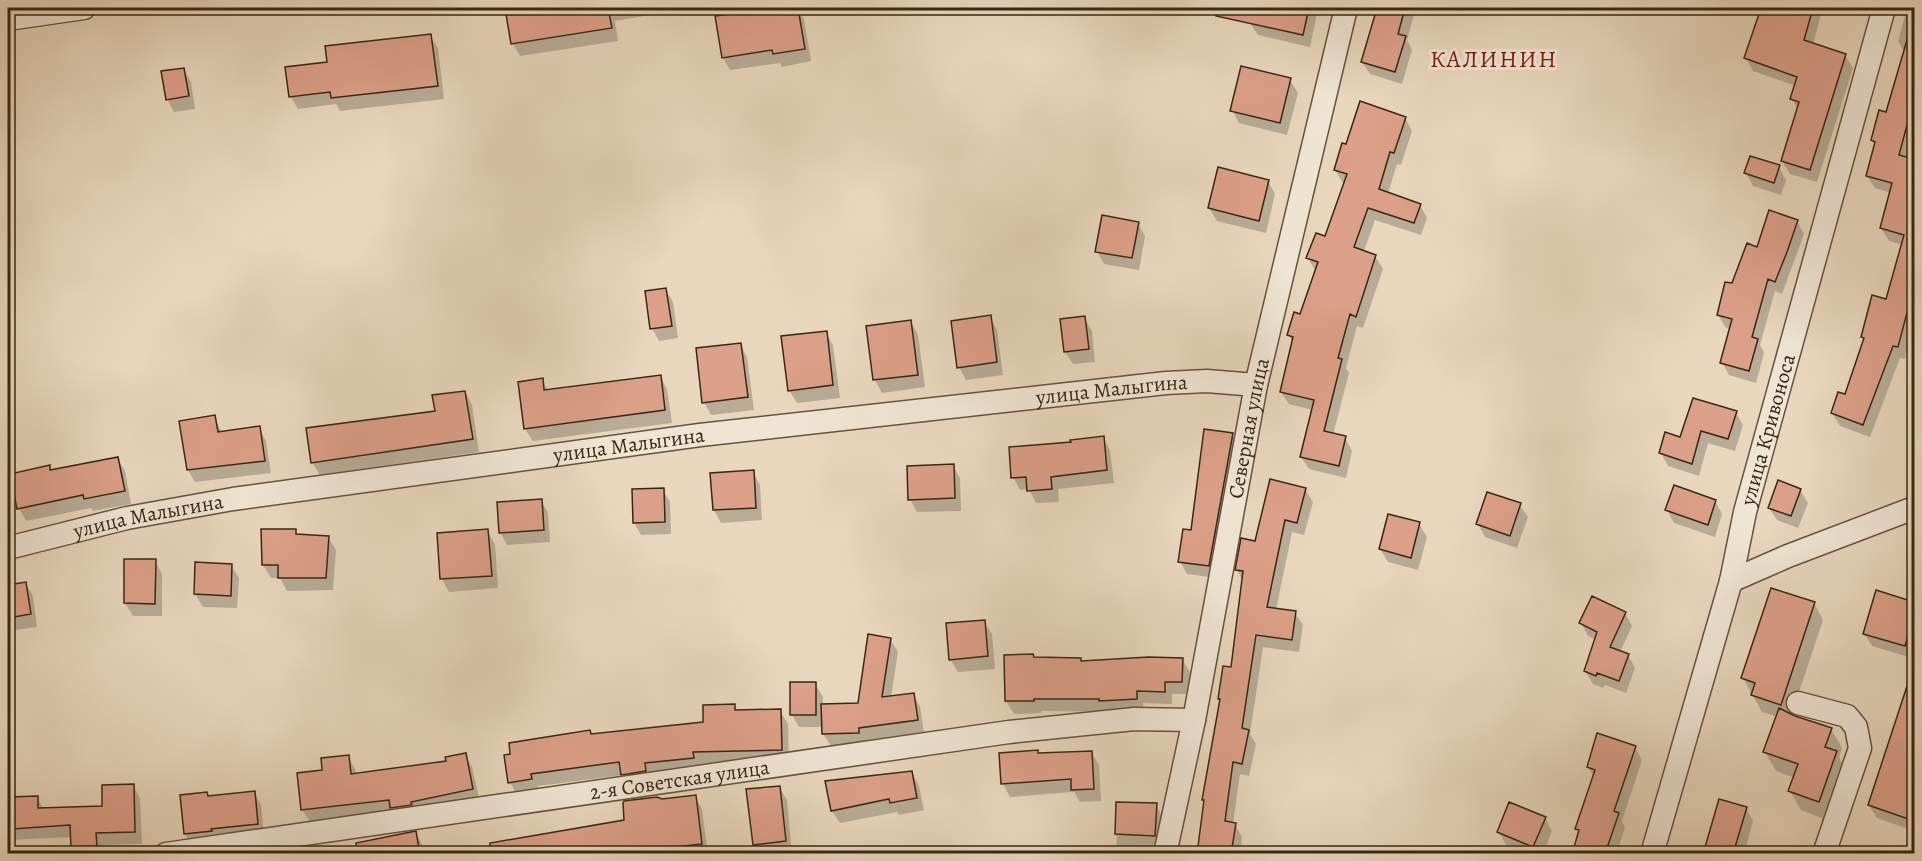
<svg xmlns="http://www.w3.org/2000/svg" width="1922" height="861" viewBox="0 0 1922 861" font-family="Alegreya,serif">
<rect width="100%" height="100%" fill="#e8d6bd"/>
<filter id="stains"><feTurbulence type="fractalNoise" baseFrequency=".00333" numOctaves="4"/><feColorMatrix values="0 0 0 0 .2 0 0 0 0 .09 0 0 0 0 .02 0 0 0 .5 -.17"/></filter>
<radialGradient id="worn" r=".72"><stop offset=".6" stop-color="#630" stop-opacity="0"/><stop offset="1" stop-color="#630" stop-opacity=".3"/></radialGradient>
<!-- shadow -->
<path fill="#0003" d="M514,8H710V9L686,12L684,9L615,21L618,41L520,56L513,44L507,9Z
M789,8H797L804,19L811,61L782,67L780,63L730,70L723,58L717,17L751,11L752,14Z
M1254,8H1318L1310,47L1258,35L1250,23Z
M1378,8H1416L1407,40L1412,50L1402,84L1370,74L1362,62Z
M1763,8H1820L1822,11L1813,44L1845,55L1853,68L1817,182L1790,174L1782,161L1798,110L1792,99L1796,86L1753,71L1746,58Z
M1906,12L1914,14V136L1908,159L1914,161V324L1905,359L1900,358L1870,437L1840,426L1832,413L1846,396L1864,340L1862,337L1887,301L1903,245L1889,241L1881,228L1891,193L1875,188L1867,176L1876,146L1873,140L1887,114L1905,53L1898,41Z
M430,36L438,48L444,99L340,111L336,104L298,109L291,97L328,63Z
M184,70L191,82L195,109L174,112L167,99Z
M1290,80L1298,93L1287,135L1239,123L1232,110Z
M1405,118L1412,131L1401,165L1397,164L1388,193L1420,205L1427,218L1421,235L1375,220L1364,251L1375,256L1383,269L1363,328L1357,326L1346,368L1349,373L1333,435L1345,438L1352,451L1346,478L1309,469L1301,457L1313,410L1289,404L1281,392L1293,343L1289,335L1301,315L1316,272L1308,258L1326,238L1345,184L1343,183L1335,170L1347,146Z
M1779,167L1786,180L1781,195L1753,186L1746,173Z
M1268,181L1275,194L1266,233L1217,221L1209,208Z
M1797,221L1804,234L1782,294L1775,291L1760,345L1764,353L1756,383L1729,375L1722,362L1731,329L1726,328L1718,315L1733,285L1758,249Z
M1138,224L1145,236L1139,270L1104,264L1097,251Z
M666,290L673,302L678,338L659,341L652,328Z
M990,317L997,330L1003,375L966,380L959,367Z
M1084,318L1092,331L1095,362L1073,364L1065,352Z
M911,322L918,335L925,387L882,393L875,380Z
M826,333L833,345L840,398L797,403L789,390Z
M740,344L747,357L754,410L711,415L704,402Z
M660,376L667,389L672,423L533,441L525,429L542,380L548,391Z
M465,392L472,405L479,452L320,475L312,462L436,412Z
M1736,413L1743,425L1735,451L1708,443L1699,476L1668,466L1661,453L1681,439Z
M214,417L222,433L259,428L266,441L271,473L195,482L188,470Z
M1232,435L1240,447L1216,578L1187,574L1180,561Z
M1103,438L1110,450L1114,483L1058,489L1059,502L1036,503L1029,489L1020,490L1013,477L1072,443Z
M117,458L125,471L131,504L93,511L91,508L26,521L19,508L49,467L51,471Z
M953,465L960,478L961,511L917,512L910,499Z
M753,472L760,485L762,520L721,523L714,510Z
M1305,489L1313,502L1304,535L1292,532L1276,610L1295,613L1303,625L1299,652L1263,647L1250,734L1256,744L1249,776L1240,774L1233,824H1235L1242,837L1240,854H1198L1221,702L1219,698L1232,669L1243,581L1237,570L1256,543Z
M663,490L670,502L671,534L641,535L634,522Z
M1800,490L1808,503L1798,528L1777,520L1769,508Z
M541,501L548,513L550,542L507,545L500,532Z
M1715,501L1722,514L1715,537L1674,523L1667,510Z
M1520,505L1528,517L1517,548L1485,537L1478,524Z
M1419,524L1427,537L1418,570L1388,562L1380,549Z
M295,530L298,535L328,537L336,550L333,590L287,591L280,578H271L263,565Z
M487,531L495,544L498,588L449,592L442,579L439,535Z
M155,561L162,574V616H133L125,603Z
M231,565L239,578L237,608L203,607L195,594Z
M26,584L33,596L37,627L8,631V586Z
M1877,592L1914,604V649L1912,658L1872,646L1864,633Z
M1814,603L1823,620L1791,716L1831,729L1842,748L1839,757L1847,772L1829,821L1801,810L1790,791L1795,778L1776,771L1765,752L1778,717L1762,712L1743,678Z
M1625,613L1632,626L1620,652L1628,655L1635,668L1626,693L1605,685L1603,688L1593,684L1585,671L1596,640L1588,636L1581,623Z
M984,622L992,634L995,669L958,672L950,659Z
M890,639L898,652L891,697L913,694L920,707L924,732L866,740V745L831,746L823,734V727H799L792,715L815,684L823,697V705L859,704Z
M1006,656L1034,659H1080L1082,662L1182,659L1190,672L1189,694H1172V704L1143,703L1144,712L1041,711V713L1014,714L1006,701Z
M1906,692L1914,695V831L1877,818L1869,805Z
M734,706L737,711H780L788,724L789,762L699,764L700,771L629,787L623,775L538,786V791L517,795L510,782L591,735L705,724Z
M1635,747L1642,760L1622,821L1625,827L1617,854H1573L1580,834L1576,828L1594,776L1588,767Z
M1091,752L1099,765L1101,801L1080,802L1074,792L1010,797L1003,784L1039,755Z
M465,754L472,767L480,802L310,822L302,809L324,771L348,757L355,769L356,775L448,763Z
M912,773L919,786L924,810L899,815L897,812L840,823L832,811Z
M133,785L140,798L142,844L103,845V854H76L72,847V837L8,840V799L37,797L44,810L104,807Z
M779,787L787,800L792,854H759L754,845Z
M254,793L261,805L264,836L193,847L185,834L207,794L209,797Z
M695,797L702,809L708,854H521L626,822L662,801Z
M1118,803L1156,805L1163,818L1161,854H1116Z
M1746,808L1753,821L1744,854H1706Z
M1545,818L1552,831L1543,854H1528L1506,845L1499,832Z
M415,833L423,846L424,854H372Z"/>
<!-- building -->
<path fill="#dc9f89" stroke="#392712" stroke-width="1.5" d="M505,8H608L612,28L511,44Z
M780,8H798L805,49L773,54L772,50L722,58L715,16Z
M1217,8H1309L1303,35L1216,16Z
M1377,8H1405L1398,34L1406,36L1395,72L1361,62Z
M1761,8H1813L1804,40L1846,54L1810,170L1781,161L1799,102L1790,99L1797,77L1744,58Z
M1909,33L1914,34V99L1899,155L1914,159V286L1898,347L1893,346L1863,425L1831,413L1838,392L1845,394L1864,338L1861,337L1872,295L1886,299L1904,235L1880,228L1892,183L1866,176L1875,142L1871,140L1879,110L1886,112Z
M431,34L438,86L331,98L330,92L289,97L285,67L327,62L325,46Z
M1241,66L1291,78L1280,123L1230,111Z
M184,68L189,96L166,100L161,71Z
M1360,101L1406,117L1394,153L1390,152L1379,189L1421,204L1414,223L1368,208L1354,247L1376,255L1356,317L1350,314L1338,358L1342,359L1324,431L1346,436L1339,466L1300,457L1314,400L1280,392L1293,337L1287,335L1294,312L1300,314L1318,262L1306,258L1316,233L1325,236L1347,174L1334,170L1342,143L1346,144Z
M1750,156L1780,165L1774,183L1744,173Z
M1218,167L1269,180L1259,221L1208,208Z
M1769,210L1798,220L1787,252L1775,282L1768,279L1752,337L1758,339L1749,371L1720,363L1732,319L1717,315L1725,282L1732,283L1747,243L1757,247Z
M1102,215L1139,222L1132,258L1095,252Z
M666,288L672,326L650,329L645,291Z
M991,315L997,362L957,368L951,321Z
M1085,316L1089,349L1064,352L1060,319Z
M911,320L918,375L873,380L866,326Z
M827,331L833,385L788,391L781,336Z
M741,343L748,397L702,403L696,348Z
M661,375L665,410L524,429L518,382L543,378L544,390Z
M465,391L473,439L311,463L306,428L435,411L432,395Z
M1693,398L1737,411L1728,439L1701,431L1692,464L1659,453L1665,432L1680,437Z
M215,415L218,432L260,426L265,461L187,470L179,421Z
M1204,429L1233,433L1209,566L1178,562L1183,529L1191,530Z
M1104,436L1107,470L1051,477L1052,489L1027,491L1026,477L1011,478L1009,447L1071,442L1070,440Z
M118,457L125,491L84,499L83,495L17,509L10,474L50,465V470Z
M954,464L955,498L908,500L907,466Z
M754,470L756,508L713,510L710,473Z
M1270,479L1306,488L1297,523L1285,520L1267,607L1296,611L1292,640L1256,635L1242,728L1249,730L1242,764L1233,762L1225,821L1236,823L1231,854H1197L1204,800H1202L1220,699H1218L1223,666L1231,667L1243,571L1235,570L1241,538L1255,541Z
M1778,480L1801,489L1791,516L1768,508Z
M1674,485L1716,500L1708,525L1665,510Z
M664,488L665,522L633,523L632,489Z
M1487,492L1521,503L1510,536L1476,524Z
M542,499L544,530L499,533L497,502Z
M1388,514L1420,522L1411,558L1379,549Z
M261,529H296V534L329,536L326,578H278V565H262Z
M488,529L492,576L440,579L437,533Z
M124,559H156L155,604L124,603Z
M195,562L232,564L231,596L194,594Z
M26,582L31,614L8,618V585Z
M1771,588L1815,602L1781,705L1751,695L1755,683L1741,678Z
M1876,590L1914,602V614L1905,646L1863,634Z
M1592,596L1626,612L1610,647L1629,654L1619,681L1597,673L1596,676L1584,671L1597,632L1579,623Z
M985,620L988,656L949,660L946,623Z
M868,634L891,638L882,697L914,693L918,720L859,728V733L822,734L821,704L858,703Z
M1033,654L1034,657L1081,658V661L1149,657L1183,658L1182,682H1165V692L1137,691V699L1099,701V699H1034V701H1005L1004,655Z
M1911,674L1914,675V821L1868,805Z
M790,682H816V715H790Z
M735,704V710L781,709L782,750L693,752L694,758L645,763L646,771L621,775L619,762L531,774L532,779L508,783L504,755L510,754L509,743L590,730L591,734L703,722V705Z
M1779,708L1795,716L1832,728L1825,747L1837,751L1819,802L1788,791L1798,764L1763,752Z
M1597,733L1636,746L1614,811L1619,813L1605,854H1572L1579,830L1575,829L1595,770L1587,767Z
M1038,750V753L1092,751L1094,789L1071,790V779L1001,784L999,753Z
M466,753L473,789L411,802L412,805L390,808L389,800L301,810L297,773L322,770L321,758L349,755L351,774L446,761L445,757Z
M912,771L917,798L890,803L889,799L831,811L825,781Z
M134,784L135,832L96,833L97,846L71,847L70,825L12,829L10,797L38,796V808L102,806V785Z
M780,786L786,841L753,845L746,789Z
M255,791L258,824L211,829L212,831L184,834L180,795L207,792L208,796Z
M696,795L702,844L606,854H491L490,843L624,820L623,803L624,801L657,797L662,799Z
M1719,799L1747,807L1733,854H1703Z
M1116,802L1157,803L1155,836L1115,834Z
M1509,802L1546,817L1533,847L1497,832Z
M416,831L420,854H356V843Z"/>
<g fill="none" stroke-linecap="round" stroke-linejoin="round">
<!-- minor casing -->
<g stroke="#65533d" stroke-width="25">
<g id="minor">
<path d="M8,19L84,8"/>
<path id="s1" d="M8,548L127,518L233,499L700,435L1166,383L1207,381L1256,385"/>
<path d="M1731,581L1788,556L1914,508"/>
<path d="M1798,703L1847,716L1856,727L1860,748L1824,854"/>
<path id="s2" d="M166,854L1009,732L1134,719L1194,720"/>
<path id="s3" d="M1165,854L1194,720L1256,385L1346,8"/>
<path id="s4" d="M1652,854L1731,581L1745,512L1884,8"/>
</g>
</g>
<!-- minor -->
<use href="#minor" stroke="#f0e4d4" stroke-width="22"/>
</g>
<g text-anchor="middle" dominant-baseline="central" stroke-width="6" stroke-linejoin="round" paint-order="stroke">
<!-- street labels -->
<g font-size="21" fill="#392712" stroke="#f0e4d4">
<text stroke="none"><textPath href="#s1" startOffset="1116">улица Малыгина</textPath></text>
<text stroke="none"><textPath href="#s3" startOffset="434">Северная улица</textPath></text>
<text stroke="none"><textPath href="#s4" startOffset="440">улица Кривоноса</textPath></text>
<text stroke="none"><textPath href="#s1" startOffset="630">улица Малыгина</textPath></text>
<text stroke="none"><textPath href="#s1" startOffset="144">улица Малыгина</textPath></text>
<text stroke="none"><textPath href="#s2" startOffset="519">2-я Советская улица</textPath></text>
</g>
<!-- quarter labels -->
<g font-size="24" letter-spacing="1.5" fill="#7a1f14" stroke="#f0e4d4">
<text x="1494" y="59">КАЛИНИН</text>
</g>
</g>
<!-- margin -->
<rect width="1922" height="861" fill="none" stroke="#e8d6bd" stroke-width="30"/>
<rect x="9" y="9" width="1904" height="843" fill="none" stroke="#392712" stroke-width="3"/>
<rect x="15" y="15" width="1892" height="831" fill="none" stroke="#392712" stroke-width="1.5"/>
<rect width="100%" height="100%" filter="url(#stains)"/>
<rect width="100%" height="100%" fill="url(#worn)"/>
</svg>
